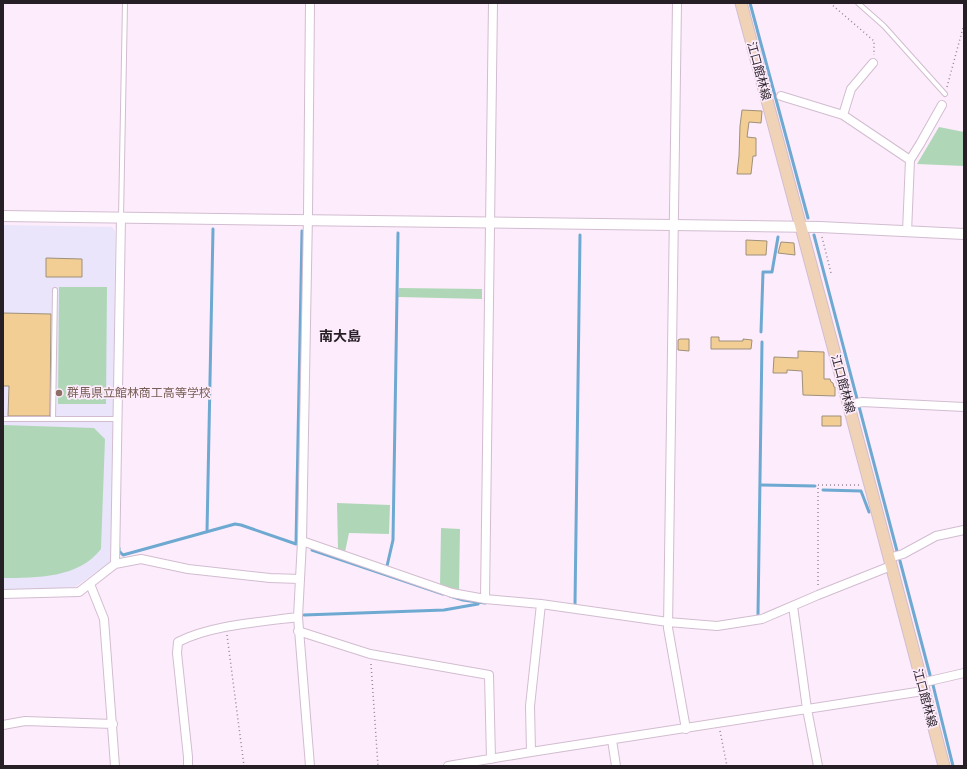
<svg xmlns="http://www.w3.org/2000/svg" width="967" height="769" viewBox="0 0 967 769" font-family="'Alegreya Sans','Noto Sans JP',sans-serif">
<rect width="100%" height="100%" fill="#fdecfc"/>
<!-- education -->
<path fill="#eae5fb" d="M3,225L112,227L115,231L113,554L110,562L75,587L43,590L3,591Z"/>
<!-- green -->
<path fill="#afd7b7" d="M939,127L964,132V166L917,164Z
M59,287H107L106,404H58Z
M399,288L482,289V299L398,297Z
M3,425L94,428L105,439L101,549C79,578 37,578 3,578Z
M337,503L390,505L389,534L349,533L345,552L338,549Z
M441,528L460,529L459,590L440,585Z"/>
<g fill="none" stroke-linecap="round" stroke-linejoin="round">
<!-- stream -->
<path stroke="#6ea9d1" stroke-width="3" d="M750,3L808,218
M814,235L897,551
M761,332L763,272H772L778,237
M760,485L815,486
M823,490L861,491L869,512
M207,532L213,229
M119,548V551L123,555L235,524L241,525L296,544L302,231
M312,550L443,594
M900,561L930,675
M387,566L393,540L398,233
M450,596L463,600L485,603
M575,604L580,235
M304,615L444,610L478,604
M758,615L762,342
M933,685L953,766"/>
</g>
<!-- building -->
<path fill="#f2ce94" stroke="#9e907a" d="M742,110L762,111L761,123L749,122L747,137L756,138V156H753L751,174H737L739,156L740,126Z
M746,240L767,241L766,255H746Z
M781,242L794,243L795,255L778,253Z
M46,258L82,259V277H46Z
M3,313L51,314L50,416H8L9,386H3Z
M711,337H719V341H743V339L752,340L751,349H711Z
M680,339H689V351L678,350V340Z
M798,351L824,352V379H830L831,382L833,383L834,387H835V396L803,395L802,371L787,370V373H773L774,357L798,358Z
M822,416H841V426H822Z"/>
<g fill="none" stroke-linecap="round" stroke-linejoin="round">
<!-- service casing -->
<g stroke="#d2bdd0" stroke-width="6">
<path id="service" d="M858,3L884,26L945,94
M121,217L125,3
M3,419H117
M53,419L55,290"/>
</g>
<!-- minor casing -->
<g stroke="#d2bdd0" stroke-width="10">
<path id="minor" d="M310,3L308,214L302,541L298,617L310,766
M677,3L668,628L686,729
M781,96L843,115L910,160L907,232
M843,115L851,89L873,63
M910,160L920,144L942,105
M849,405L862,402L964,407
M302,541L452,593L485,599L541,604L668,622L717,626L762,619L818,595L891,566
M889,558L903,554L936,536L964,530
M115,564L121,217
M90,584L104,619L115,766
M3,594L79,592L115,564L141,559L188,569L270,578L300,579
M485,599L493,3
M793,606L807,709L818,766
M298,631L370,654L489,675L491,759
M921,683L964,673
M3,725L25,721L113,724
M612,740L616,766
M531,752L530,706L541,604
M188,766V757L177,653L178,642C210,625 261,622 298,617
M448,766L531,752L923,691"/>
</g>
<!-- tertiary casing -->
<g stroke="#d2bdd0" stroke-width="12">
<path id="tertiary" d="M3,216L820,227L964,234"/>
</g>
<!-- secondary casing -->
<g stroke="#d2bdd0" stroke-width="13">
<path id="secondary" d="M741,3L870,485L944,766"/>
</g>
<!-- path -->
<path stroke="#968995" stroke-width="1.5" stroke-dasharray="1 3" stroke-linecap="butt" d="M830,3L874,41V55
M947,87L964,24
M822,237L831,273
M818,585V485H859
M227,635L244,766
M371,664L378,766
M720,731L727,766"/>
<!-- service -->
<use href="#service" stroke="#fff" stroke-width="4"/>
<!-- minor -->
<use href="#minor" stroke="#fff" stroke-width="8"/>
<!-- tertiary -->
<use href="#tertiary" stroke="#fff" stroke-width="10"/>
<!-- secondary -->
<use href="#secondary" stroke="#f0d3b7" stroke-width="11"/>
</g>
<!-- markers -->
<circle fill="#8d6e63" stroke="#fdecfc" stroke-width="1.5" cx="59" cy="393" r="4"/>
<g text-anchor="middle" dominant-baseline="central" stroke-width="3.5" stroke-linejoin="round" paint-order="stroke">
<!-- street labels -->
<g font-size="12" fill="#271f26" stroke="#fdecfc">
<text transform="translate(759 71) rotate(75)">江口館林線</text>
<text transform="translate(843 384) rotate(75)">江口館林線</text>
<text transform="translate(925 698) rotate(75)">江口館林線</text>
</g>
<!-- education labels -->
<g font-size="12" fill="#785e54" stroke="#fdecfc" text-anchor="start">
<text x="67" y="393">群馬県立館林商工高等学校</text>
</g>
<!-- quarter labels -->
<g font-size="14" font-weight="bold" fill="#271f26" stroke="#fdecfc">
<text x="340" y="337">南大島</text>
</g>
</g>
<!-- border -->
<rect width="967" height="769" fill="none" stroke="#271f26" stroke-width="8"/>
</svg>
